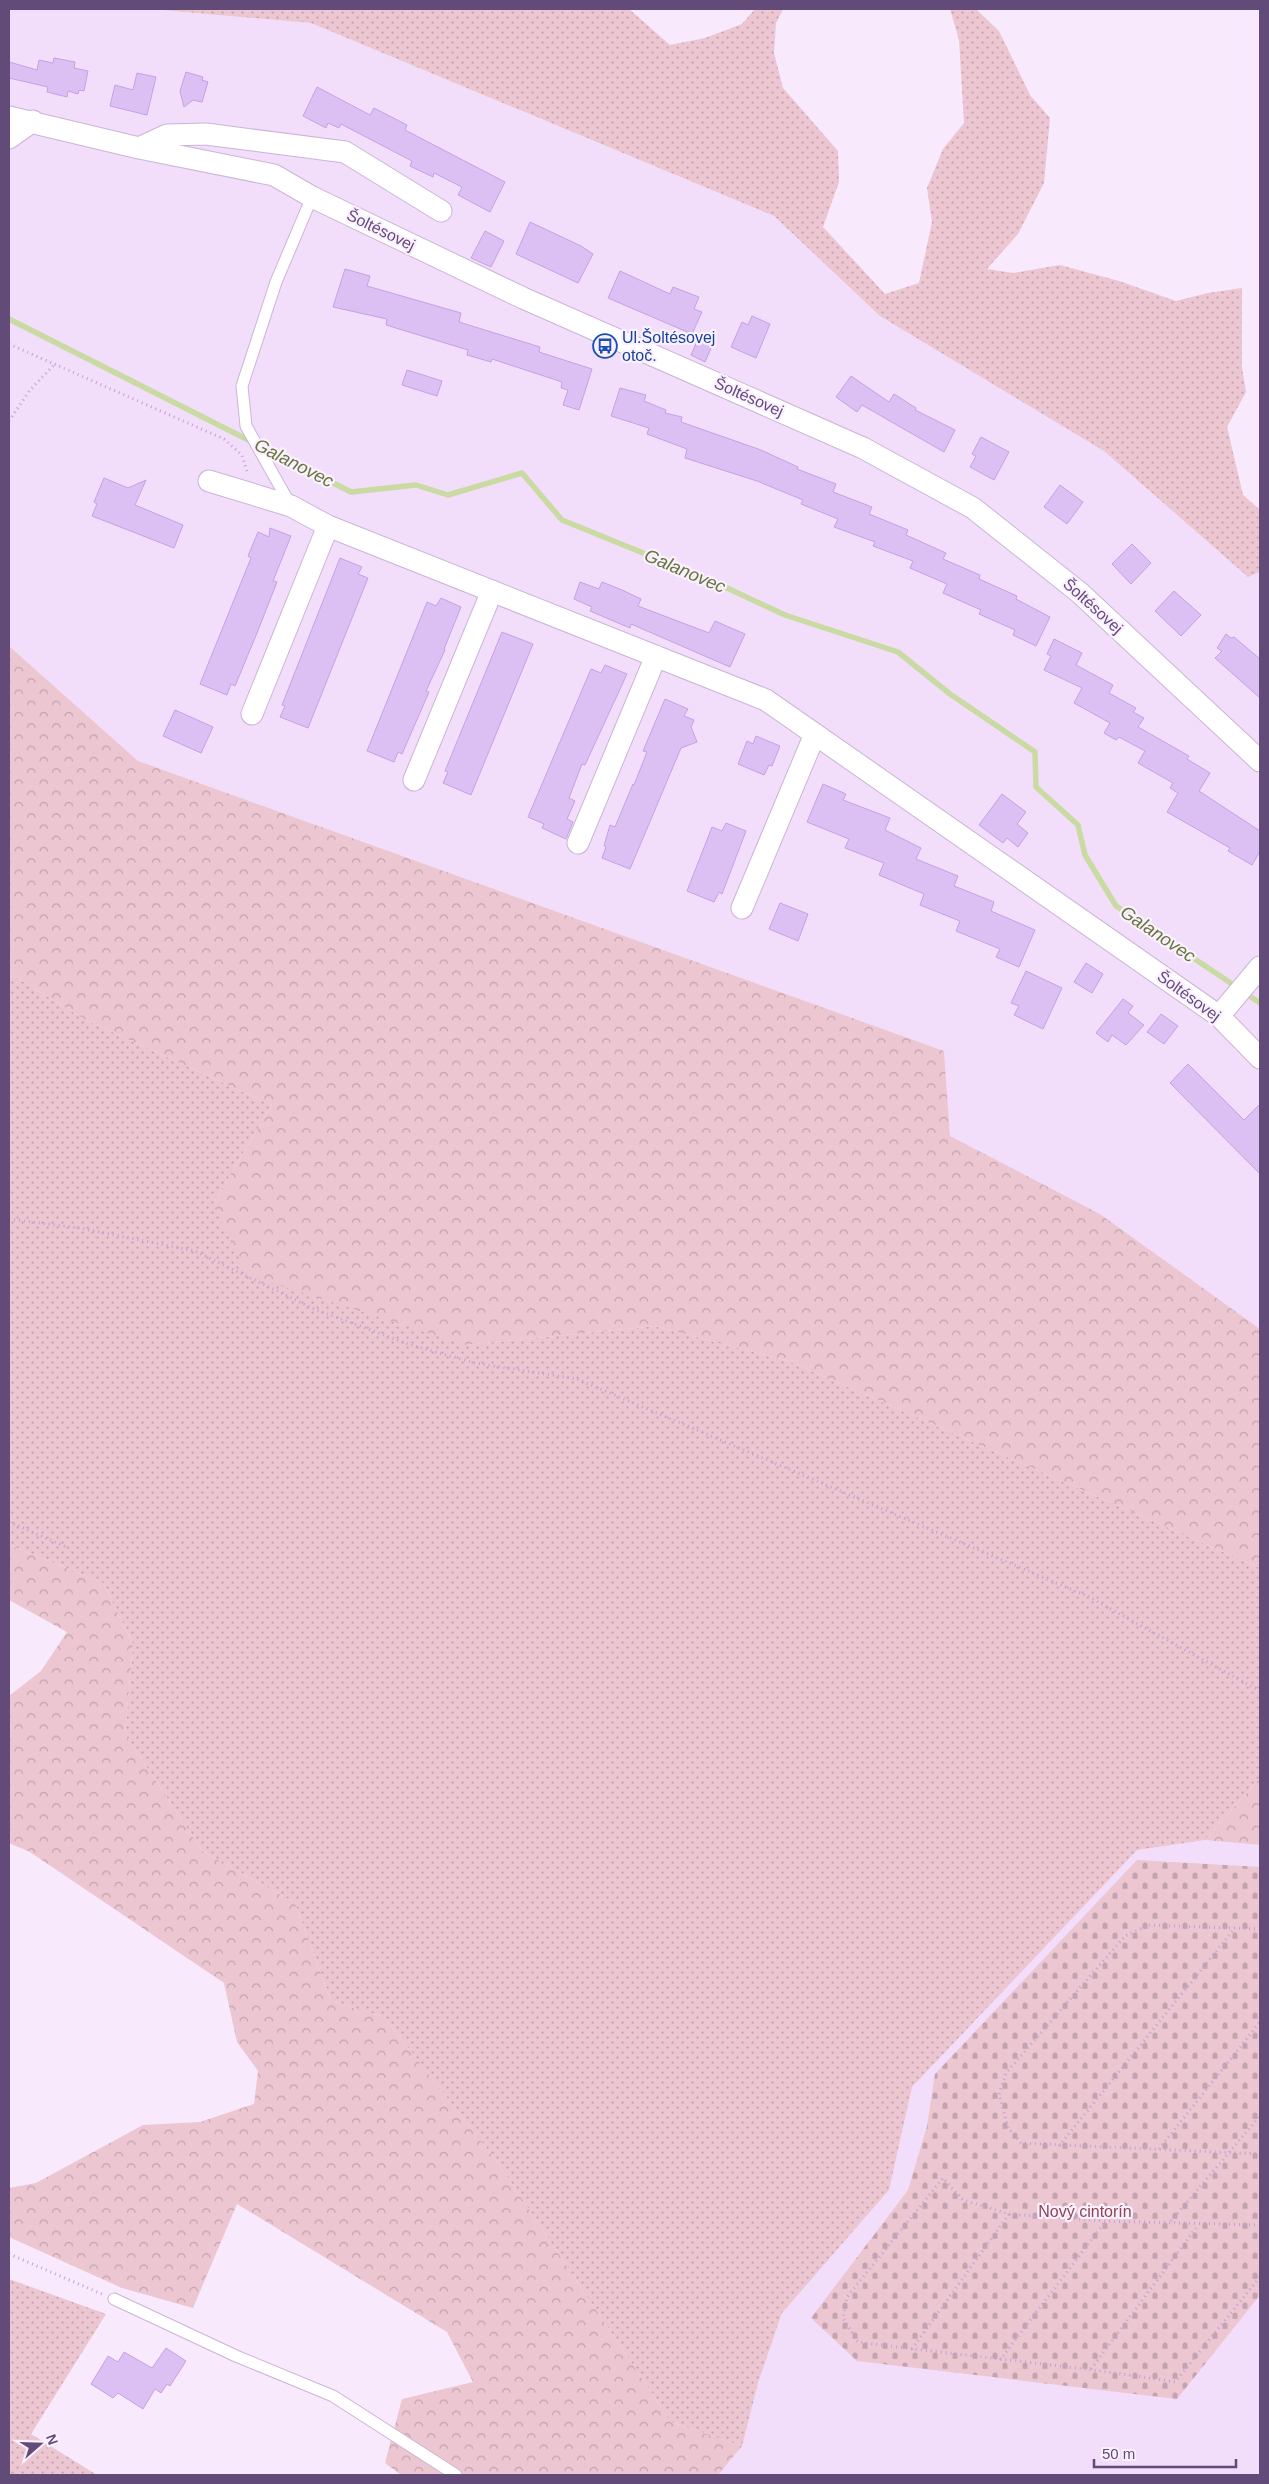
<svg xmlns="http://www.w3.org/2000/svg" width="1269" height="2484" viewBox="0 0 1269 2484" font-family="Arial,sans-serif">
<defs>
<pattern id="grass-dots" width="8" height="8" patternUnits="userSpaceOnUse" patternTransform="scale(1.25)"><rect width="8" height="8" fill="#ecc6d0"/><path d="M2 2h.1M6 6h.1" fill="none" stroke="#c3a3ae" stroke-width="1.8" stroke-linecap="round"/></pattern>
<pattern id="forest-crowns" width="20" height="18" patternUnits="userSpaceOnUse" patternTransform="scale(1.25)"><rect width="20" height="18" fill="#ecc6d0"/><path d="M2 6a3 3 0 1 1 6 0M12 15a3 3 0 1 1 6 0" fill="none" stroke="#c3a3ae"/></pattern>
<pattern id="cemetery-stones" width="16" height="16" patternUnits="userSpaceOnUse" patternTransform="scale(1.25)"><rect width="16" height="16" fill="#ecc6d0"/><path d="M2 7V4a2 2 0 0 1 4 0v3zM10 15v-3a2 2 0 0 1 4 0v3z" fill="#c3a3ae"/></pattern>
</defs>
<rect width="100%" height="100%" fill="#f8e9fd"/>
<!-- residential -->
<path fill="#f2ddfa" d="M9,9H150L311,23L774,216L880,316L1104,451L1248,577L1260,572V1329L1100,1214L950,1136L944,1051L138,761L9,646Z
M1205,1840L1260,1845V2475H718L742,2445L758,2383L782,2313L889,2190L912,2087L1137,1849Z"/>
<!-- grass -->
<path fill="url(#grass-dots)" d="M150,9H629L670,45L705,38L742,24L755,9H783L776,23L774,53L783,88L838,151L839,182L823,227L885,294L919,283L932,222L927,188L943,149L964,123L959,40L950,9H976L999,31L1030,95L1050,118L1044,183L1018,234L987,269L1013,273L1060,265L1119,281L1176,301L1208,293L1242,288V368L1246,392L1227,427L1243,495L1260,510V572L1248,577L1104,451L880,316L774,216L311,23Z
M9,973L86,1020L272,1105L213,1204L466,1345L654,1326L789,1361L1260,1568V1778L1205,1840L1137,1850L912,2087L889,2190L782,2313L758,2383L742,2446L671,2422L498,2163L384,2017L331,2001L295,1903L202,1851L125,1734L133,1644L103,1583L9,1545Z
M9,2279L106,2314L31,2434L97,2475H9Z"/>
<!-- forest -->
<path fill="url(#forest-crowns)" d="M9,646L138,761L944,1051L950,1136L1100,1214L1260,1329V1568L789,1361L654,1326L466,1345L247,1275L213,1204L272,1105L86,1020L9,973Z
M9,1545L103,1583L133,1644L125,1734L202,1851L295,1903L331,2001L384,2017L498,2163L671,2422L742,2446L718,2475H401L385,2463L402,2399L473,2382L447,2332L237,2204L193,2308L122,2288L9,2237V2188L36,2183L143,2125L200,2122L254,2104L258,2071L237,2042L224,1983L30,1852L9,1843V1696L41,1671L67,1632L9,1600Z
M1260,1778V1845L1205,1840Z"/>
<!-- cemetery -->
<path fill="url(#cemetery-stones)" d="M1137,1860L1260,1867V2295L1177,2399L857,2361L811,2318L908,2190L927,2126L935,2074Z"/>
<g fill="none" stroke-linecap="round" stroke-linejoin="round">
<!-- stream -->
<path stroke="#c9daa2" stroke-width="5.5" d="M9,319L351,492L416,485L448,495L522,473L562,520L712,581L785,615L898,652L950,694L1035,752L1036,787L1078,825L1085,855L1116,906L1238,988
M1245,993L1260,1003"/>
</g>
<!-- building -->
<path fill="#dcc0f3" stroke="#c6a0e6" d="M54,58L75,62L74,68L88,71L84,91L79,90L78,94L68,91L67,97L47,92L48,87L9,78V62L37,70L39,60L53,63Z
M186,72L203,77L202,80L208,82L202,102L193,100L184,107L180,91Z
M137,73L156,77L147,115L110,106L115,85L133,90Z
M317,87L370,115L374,108L407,125L405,130L505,182L490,212L458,195L462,187L434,173L433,177L410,166L412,161L341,124L339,128L328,123L326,128L303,116Z
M530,222L581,246L593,254L578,283L516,254Z
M485,231L504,241L491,267L471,258Z
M345,269L370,276L367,286L461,313L459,322L540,347L539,352L592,369L579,410L563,405L568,390L561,388L562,382L492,359L491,362L467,355L468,350L386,325L387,319L333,307Z
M620,271L670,294L673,287L699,297L694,309L702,312L692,334L608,298Z
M752,316L770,324L756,358L731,347L742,322L748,325Z
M698,339L712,346L705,362L691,355Z
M407,370L442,381L437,396L402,385Z
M851,376L889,402L894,394L916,408L915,410L955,430L944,452L862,405L857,412L836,397Z
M620,388L646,395L644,401L666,410L665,413L682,417L681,422L761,450L798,467L797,469L836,484L833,492L872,507L869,514L908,530L906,535L946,553L943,559L980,575L979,579L1017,596L1016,599L1050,617L1036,646L1013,635L1015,630L979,614L981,610L943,593L947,584L910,568L913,561L873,546L875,542L834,527L838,519L801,504L803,500L757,481L685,458L687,449L647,434L649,428L611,416Z
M981,437L1009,452L994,480L970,467L976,456L972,454Z
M104,478L128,488L146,480L135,505L183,525L174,548L92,516L97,504L94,502Z
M1060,485L1083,502L1067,524L1044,507Z
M270,528L291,536L273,581L277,582L257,633L235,686L231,684L227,695L200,684L251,558L248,556L258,532L269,537Z
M1132,544L1151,563L1131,584L1112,564Z
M340,558L362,567L358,574L368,578L308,728L280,717L285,706L282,705Z
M580,582L599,589L602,582L622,590L641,599L638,606L709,633L715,621L745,634L730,667L631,624L630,628L590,611L592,607L574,599Z
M1174,591L1201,615L1181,636L1155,611Z
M441,598L461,607L444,649L445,650L426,691L429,692L402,754L398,752L394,762L367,751L427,602L436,606Z
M502,632L533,644L471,795L443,783L448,772L445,771Z
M1226,634L1231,638L1234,637L1260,659V698L1215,658L1222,651L1217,648Z
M1054,639L1082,653L1076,665L1113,685L1109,693L1136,708L1133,712L1144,718L1138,727L1189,756L1187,759L1210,773L1199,791L1260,831V851L1252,865L1228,851L1230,848L1167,812L1178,793L1170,788L1173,783L1138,763L1145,751L1119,737L1116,740L1104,733L1110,723L1074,703L1082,688L1044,670L1051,656L1047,654Z
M605,665L627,674L585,765L582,764L569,798L575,801L567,819L573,822L566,839L542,828L544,824L528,817L591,669L601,673Z
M665,699L688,709L684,716L694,720L691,727L697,742L681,748L630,869L602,858L606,847L604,846L610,825L615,827L633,784L634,785L647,752L643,751Z
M175,710L213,727L201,753L163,736Z
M756,736L780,746L772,766L769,765L764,775L738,764L747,741L753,744Z
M823,784L846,794L843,800L890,818L885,830L921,848L916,859L958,876L954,886L994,902L991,911L1035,930L1019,967L996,957L1000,949L956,931L960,921L920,905L924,894L879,875L884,863L845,848L849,839L807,822Z
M1002,794L1026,812L1017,824L1028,833L1018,847L1007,838L1003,843L979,825Z
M726,823L746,831L722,894L719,892L714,902L687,891L712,827L722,831Z
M780,903L808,914L798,941L769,929Z
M1086,963L1103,974L1092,993L1074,982Z
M1026,971L1062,988L1043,1029L1014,1015L1019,1006L1011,1003Z
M1123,999L1133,1006L1128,1013L1144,1025L1126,1045L1112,1035L1108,1042L1096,1033Z
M1161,1014L1178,1026L1164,1044L1147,1032Z
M1188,1064L1244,1120L1260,1104V1174L1170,1083Z
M166,2348L186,2361L170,2386L167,2384L161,2393L155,2389L143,2409L118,2393L113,2398L91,2384L108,2356L118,2362L124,2352L152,2368Z"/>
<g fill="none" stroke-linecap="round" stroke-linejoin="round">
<!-- service casing -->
<g stroke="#cab5d7" stroke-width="13">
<path id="service" d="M291,506L246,426L242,386L276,282L312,197
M114,2299L236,2356L333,2396L456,2475"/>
</g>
<!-- minor casing -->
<g stroke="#cab5d7" stroke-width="23">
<path id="minor" d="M9,117L139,148L274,175L312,197L523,298L863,448L973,508L1080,593L1260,761
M9,138L33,121
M139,148L167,135L206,134L345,152L441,211
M209,481L291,506L328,526L766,700L1219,1016L1260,1058
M252,714L328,526
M414,780L492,591
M578,843L656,656
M742,908L815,734
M1219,1016L1260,967"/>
</g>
<!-- path -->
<path stroke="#c0a2d9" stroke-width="3" stroke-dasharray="1 4" stroke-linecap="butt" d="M9,344L224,439L242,455L247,472
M9,421L30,390L54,365
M9,1219L79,1228L195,1251L314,1309L411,1345L475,1363L577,1379L1087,1596L1260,1691
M9,1522L69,1548
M1260,1929L1149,1925L1125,1936L1006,2073L999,2094L1008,2128L1021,2143L1260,2154
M1059,2146L1235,1928
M1159,2149L1260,2022
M1171,2221L1260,2116
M1260,2225L1105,2221L1009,2214L963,2200L943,2178L847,2297L843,2318L858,2342C964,2356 1070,2365 1175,2382L1260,2277
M9,2254L102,2294
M912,2349L1009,2214
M1000,2360L1105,2222
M1091,2369L1196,2228"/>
<!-- service -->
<use href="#service" stroke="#fff" stroke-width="11"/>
<!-- minor -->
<use href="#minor" stroke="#fff" stroke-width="21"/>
</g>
<!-- icons -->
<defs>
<g id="bus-ring" transform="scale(1.25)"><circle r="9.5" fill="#fbf0ff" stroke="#1a4fb4" stroke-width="1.5"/><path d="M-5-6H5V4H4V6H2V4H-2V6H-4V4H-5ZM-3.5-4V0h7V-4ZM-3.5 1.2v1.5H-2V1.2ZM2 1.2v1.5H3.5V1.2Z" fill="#1a4fb4"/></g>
</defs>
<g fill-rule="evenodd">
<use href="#bus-ring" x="605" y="346"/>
</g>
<g text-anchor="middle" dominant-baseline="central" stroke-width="4.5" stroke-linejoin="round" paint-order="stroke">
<!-- street labels -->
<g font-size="16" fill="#624b79" stroke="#fbf0ff">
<text transform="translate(381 230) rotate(26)">Šoltésovej</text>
<text transform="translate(749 397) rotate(24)">Šoltésovej</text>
<text transform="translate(1093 606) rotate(42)">Šoltésovej</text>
<text transform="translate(1189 996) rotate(36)">Šoltésovej</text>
</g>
<!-- transit labels -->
<g font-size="16" fill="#164399" stroke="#fbf0ff" text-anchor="start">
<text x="622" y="337">Ul.Šoltésovej<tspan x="622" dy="18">otoč.</tspan></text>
</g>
<!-- park labels -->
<g font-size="16" fill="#8b4851" stroke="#fbf0ff">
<text x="1085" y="2211">Nový cintorín</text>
</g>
<!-- water labels -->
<g font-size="18" font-style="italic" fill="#64763b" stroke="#fbf0ff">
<text transform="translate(294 463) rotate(27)">Galanovec</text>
<text transform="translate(685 571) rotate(23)">Galanovec</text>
<text transform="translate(1158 934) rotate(34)">Galanovec</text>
</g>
</g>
<!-- border -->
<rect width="1269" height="2484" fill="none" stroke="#624b79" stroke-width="20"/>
<!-- north arrow -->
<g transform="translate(40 2444) rotate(70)" stroke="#fbf0ff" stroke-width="4" paint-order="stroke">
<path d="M0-4L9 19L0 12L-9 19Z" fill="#624b79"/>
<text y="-8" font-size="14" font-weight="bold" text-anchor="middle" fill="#624b79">N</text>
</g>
<!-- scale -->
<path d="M1094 2459v8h142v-8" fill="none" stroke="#624b79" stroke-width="2.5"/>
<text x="1102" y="2459" font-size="15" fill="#624b79" stroke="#fbf0ff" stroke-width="4" paint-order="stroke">50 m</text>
</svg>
